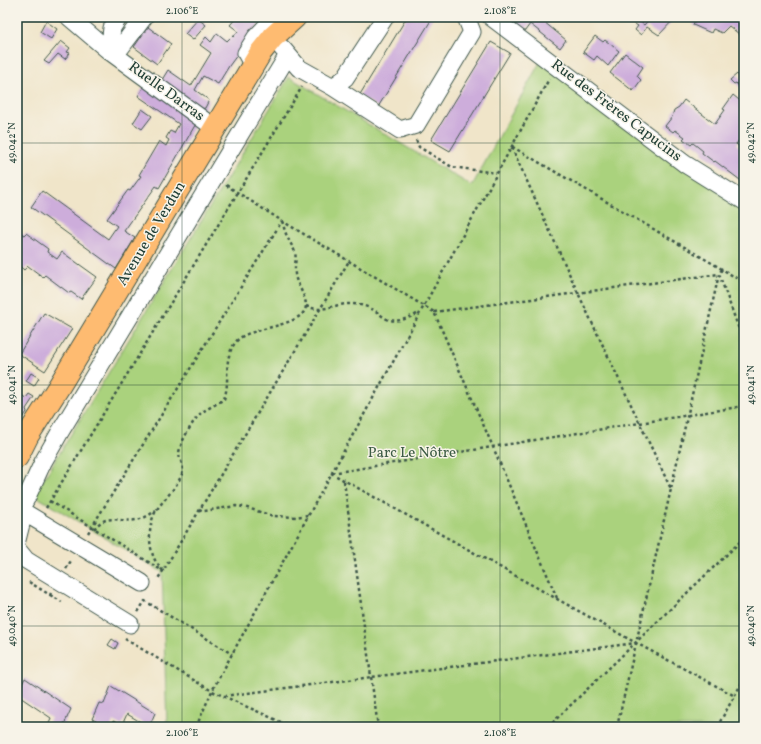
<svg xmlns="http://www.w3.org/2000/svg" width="761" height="744" viewBox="0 0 761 744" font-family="Vollkorn,serif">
<rect width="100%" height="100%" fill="#f7f3e8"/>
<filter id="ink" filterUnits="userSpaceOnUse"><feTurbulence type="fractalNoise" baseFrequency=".025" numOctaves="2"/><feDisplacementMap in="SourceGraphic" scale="8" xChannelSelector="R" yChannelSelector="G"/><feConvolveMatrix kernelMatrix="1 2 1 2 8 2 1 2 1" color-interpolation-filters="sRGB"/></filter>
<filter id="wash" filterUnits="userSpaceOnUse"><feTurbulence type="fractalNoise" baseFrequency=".012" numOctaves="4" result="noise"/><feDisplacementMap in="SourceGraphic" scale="16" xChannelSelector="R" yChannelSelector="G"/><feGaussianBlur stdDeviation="0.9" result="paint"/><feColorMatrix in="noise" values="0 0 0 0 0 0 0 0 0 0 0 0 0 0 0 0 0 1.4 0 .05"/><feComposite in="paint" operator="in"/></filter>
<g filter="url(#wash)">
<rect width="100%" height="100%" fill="#f0e5c9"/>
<!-- green -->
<path fill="#aad27d" stroke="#648858" d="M540,62L744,207V722L741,727H167L162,572L34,495L289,77L472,186Z"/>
<g id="blocks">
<!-- building -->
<path fill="#cdaddb" d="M237,17H245L244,18L246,20L249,17H265L229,66L218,84L203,76L195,90L209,100L205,108L197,110L160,83L168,70L191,86L211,53L200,45L206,37L211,42L217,33L227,41L232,36L233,37L238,31L230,25Z
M407,17H433L378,107L359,96Z
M519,17H538L566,40L560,48L530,24L522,35L511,27Z
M651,17H674L675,18L659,35L647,27L641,35L635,30L638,26L632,22L636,18L644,25Z
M696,17H724L728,19L729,17H734L741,21L744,17V38L729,26L722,33L713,29L711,33L693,25Z
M198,19L206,25L193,40L185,34Z
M46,21L57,29L51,39L40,32Z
M148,27L171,44L157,64L134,47Z
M595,36L603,42L605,40L619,51L608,66L597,56L594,60L583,52Z
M61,41L70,48L67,52L70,53L65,59L58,54L49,64L44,61Z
M491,42L510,53L450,151L431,140Z
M625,53L643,67L637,76L641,80L633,91L610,73Z
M737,74L744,82V92L736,83L734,84L730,80Z
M146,83L198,120L159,188L156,186L124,231L135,238L116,269L31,207L42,191L108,239L117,226L107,219L128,190L130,191L141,176L139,175L159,141L166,146L169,140L166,138L170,131L174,133L179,124L138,96Z
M733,95L744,104L741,110L744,112V134L736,144L744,150V183L715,161L714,162L702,153L703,151L693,143L691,145L683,139L685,137L675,130L673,132L665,126L672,117L674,110L679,107L684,100L715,124L725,110L723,109Z
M142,109L152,116L142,129L133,123Z
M17,231L24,235L26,233L48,249L47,252L57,259L62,252L97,277L81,299L71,292L69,293L45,275L43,277L28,266L24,270L17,264Z
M44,313L72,329L45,371L19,354Z
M31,373L39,378L34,386L26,381Z
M17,393L26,398L29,394L34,397L26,409L27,412L24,416L21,417L17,424Z
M112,639L118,643L115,649L108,645Z
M25,678L71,709L63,727H47L51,718L17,695Z
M111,686L155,713L149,727L127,714L122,725L113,721L111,727H94L96,721L92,719L99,703L104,704Z"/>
</g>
</g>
<g filter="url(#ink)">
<use href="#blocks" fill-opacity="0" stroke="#3e564a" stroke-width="1"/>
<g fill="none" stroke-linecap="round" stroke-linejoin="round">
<!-- minor casing -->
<g stroke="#3e564a" stroke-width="19">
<path id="minor" d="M69,17L109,51
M119,17L112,28L109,51L216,129
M491,17L685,164L744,201
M282,48L299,68L333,87L400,130L416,125L472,32L466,17
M115,55L144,17
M253,66L246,53L256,37L275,17
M333,87L345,78L385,17
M17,508L142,583
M20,510L26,499L43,462L60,432L288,55
M17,540L24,512
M17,549L26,560L130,624"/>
</g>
<!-- major casing -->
<g stroke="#3e564a" stroke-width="24">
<path id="major" d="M17,457L28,435L58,388L261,52L273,37L295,17"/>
</g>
<!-- path -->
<path stroke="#3e564a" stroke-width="2.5" stroke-dasharray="3 3" stroke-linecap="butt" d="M416,140L419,147L452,167L496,173
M226,185L282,221L434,312L493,447L557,598
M282,221C284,227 285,233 288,238C290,243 293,247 295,252C297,261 293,270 296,279C299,288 309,301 305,310C300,321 275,326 264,329C254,332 241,334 235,343C222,361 231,380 224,399C217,404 208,408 201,413C193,420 180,443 179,453C179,460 185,466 182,474C177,487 166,497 158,508C148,521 148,544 154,558C156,563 160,567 163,571L349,261
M722,269L719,274L671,489L578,293L511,146L722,269L744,283
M306,306C323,314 334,303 351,304C360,304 370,307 377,312C381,315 385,319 390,320C400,322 408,318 417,314
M434,312L719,274L744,343
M331,473L636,643L735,696
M332,473L744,406
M344,481L378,727
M50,501L163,571L157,580
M46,508L302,87
M199,509L204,511L236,506L244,507L273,516L296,517L308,515
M94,529C107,512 119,523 136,520C143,519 150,515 156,510
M88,533L282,221
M66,569L72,559
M29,582L50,595L51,593
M50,595L62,602
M138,612L145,601L232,654
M125,639L212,691L292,727
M224,696L636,643
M196,727L212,691L232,654L549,79
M548,727L744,538
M617,727L671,489
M717,727L744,679"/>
<!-- minor -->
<use href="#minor" stroke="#fff" stroke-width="17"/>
<!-- major -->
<use href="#major" stroke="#febb71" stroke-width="22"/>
</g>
</g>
<!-- ticks -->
<path fill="none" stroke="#1f3d34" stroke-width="1" stroke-opacity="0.45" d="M182,17V727M500,17V727M17,143H744M17,385H744M17,626H744"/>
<g text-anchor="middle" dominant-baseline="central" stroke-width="3" stroke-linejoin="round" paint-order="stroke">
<!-- street labels -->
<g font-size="15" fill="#1f3d34" stroke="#f7f3e8">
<text transform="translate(166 92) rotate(36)">Ruelle Darras</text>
<text transform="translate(616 111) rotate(37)">Rue des Frères Capucins</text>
<text transform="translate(152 234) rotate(-59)">Avenue de Verdun</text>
</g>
<!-- park labels -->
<g font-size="15" fill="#3b5b43" stroke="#f7f3e8">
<text x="412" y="453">Parc Le Nôtre</text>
</g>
</g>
<!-- margin -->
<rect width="761" height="744" fill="none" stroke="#f7f3e8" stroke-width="44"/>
<rect x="22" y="22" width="717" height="700" fill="none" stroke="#1f3d34" stroke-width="1.5"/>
<g font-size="10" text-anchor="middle" fill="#1f3d34">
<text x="182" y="14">2.106°E</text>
<text x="500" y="14">2.108°E</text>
<text transform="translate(11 143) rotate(-90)" y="4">49.042°N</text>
<text transform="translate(750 143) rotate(-90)" y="4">49.042°N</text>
<text transform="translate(11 385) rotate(-90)" y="4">49.041°N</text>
<text transform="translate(750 385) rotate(-90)" y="4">49.041°N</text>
<text transform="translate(11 626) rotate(-90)" y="4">49.040°N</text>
<text transform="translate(750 626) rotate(-90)" y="4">49.040°N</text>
<text x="182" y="736">2.106°E</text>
<text x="500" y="736">2.108°E</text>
</g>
</svg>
